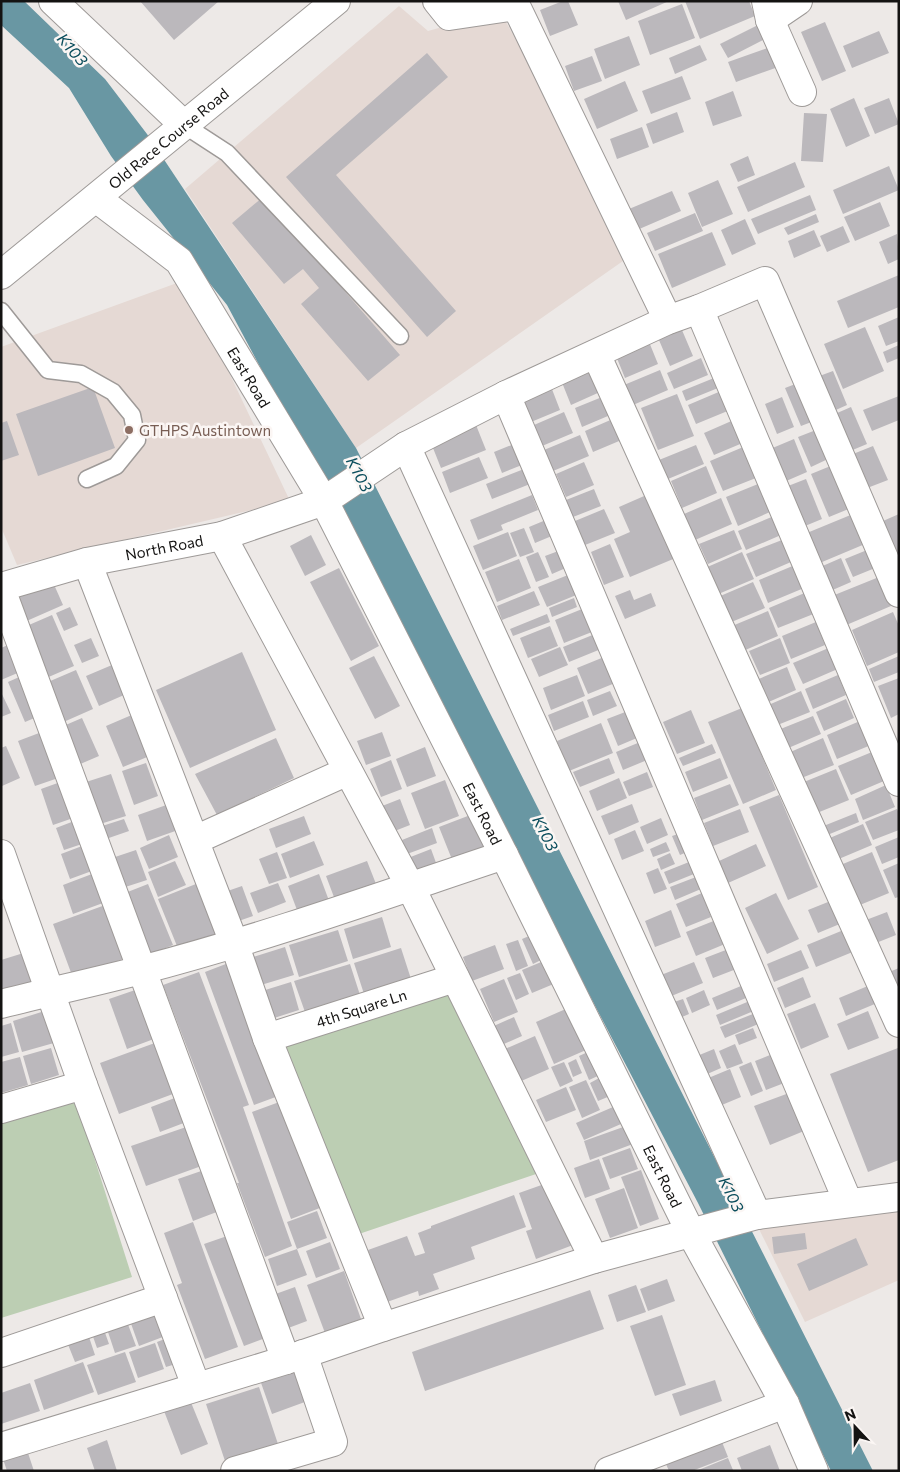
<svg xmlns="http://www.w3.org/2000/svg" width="900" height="1472" viewBox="0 0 900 1472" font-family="Commissioner,sans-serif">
<rect width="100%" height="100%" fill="#ede9e7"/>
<!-- built -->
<path fill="#e5d9d4" d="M399,6L428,31L500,11L633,254L356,448L185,189Z
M177,283L223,360L290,501L17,565L1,527V347Z
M899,1209V1280L805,1322L758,1227Z"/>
<!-- green -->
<path fill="#bcceb3" d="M451,993L542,1172L356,1235L278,1045Z
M76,1100L132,1277L1,1318V1123Z"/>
<!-- water -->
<path fill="#6997a3" d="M1,1H24L105,79L147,134L356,448L873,1471H831L698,1203L321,481L227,305L143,200L111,156L69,88L1,25Z"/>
<!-- building -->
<path fill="#bbb8bc" d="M140,1H219L174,40Z
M563,1H568L578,25L550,36L540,10Z
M618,1H669L626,20Z
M685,1H749L755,16L700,39Z
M682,4L695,38L650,55L638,21Z
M825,22L846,71L822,81L801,32Z
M762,23L769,37L728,58L720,44Z
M879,31L889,53L852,68L843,46Z
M629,36L640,65L605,79L594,49Z
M700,45L707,60L675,74L669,58Z
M773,46L781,66L736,82L728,62Z
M427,53L448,77L336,175L456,311L427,337L286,177Z
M592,56L602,81L574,91L565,66Z
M682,76L691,99L651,114L642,91Z
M625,81L638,111L597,129L584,99Z
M733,91L742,116L713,126L705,102Z
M854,98L870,136L846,147L830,109Z
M889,98L899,124L875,134L864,108Z
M677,112L684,132L653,144L646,124Z
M804,113L827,114L823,162L801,161Z
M642,127L649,147L617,159L610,139Z
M748,156L755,175L738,182L730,164Z
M795,162L805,187L748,212L737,187Z
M889,166L899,190L843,214L833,190Z
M718,180L733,214L702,227L688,193Z
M672,191L681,211L637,230L629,209Z
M810,195L816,210L758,234L751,219Z
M263,197L400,355L368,381L301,304L319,288L303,269L284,284L232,223Z
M880,202L890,226L855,241L844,217Z
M695,213L703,231L655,251L647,233Z
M816,214L819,222L788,235L784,228Z
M745,219L756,244L732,255L721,230Z
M843,226L850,242L827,252L820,236Z
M814,230L821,246L794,258L788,241Z
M712,232L726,265L672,288L658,254Z
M897,234L899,259L888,264L879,242Z
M899,275V307L848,328L837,301Z
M899,317V341L886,346L878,326Z
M679,323L693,356L670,366L656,333Z
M865,327L884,371L843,389L824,344Z
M647,337L658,364L625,378L614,351Z
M899,345V358L887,363L883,352Z
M701,358L708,375L674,389L667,373Z
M590,368L600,392L571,405L561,380Z
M660,370L668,390L633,405L624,385Z
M833,371L847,405L829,413L814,378Z
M714,378L718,388L686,401L682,391Z
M798,383L814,421L801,426L785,388Z
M550,384L560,410L531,422L520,397Z
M93,387L115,448L38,476L16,414Z
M721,391L730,410L696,424L688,405Z
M677,394L694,436L658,450L641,408Z
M607,395L615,413L582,427L575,408Z
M899,396V420L872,431L863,410Z
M782,397L794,427L777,434L765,404Z
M851,407L867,444L843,454L828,417Z
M564,412L573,433L542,446L534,425Z
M622,415L631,436L593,452L585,431Z
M736,419L745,442L714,455L704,433Z
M7,421L19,455L1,461V423Z
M476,425L486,450L441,468L431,443Z
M816,430L828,459L811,467L798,437Z
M580,435L589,456L553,471L544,450Z
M794,439L807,472L777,485L763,452Z
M524,440L532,461L502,473L494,452Z
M696,445L704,464L668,479L659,460Z
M748,445L761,476L723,491L710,461Z
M873,446L888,480L862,490L848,456Z
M479,457L488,478L450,493L442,472Z
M584,462L594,485L566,497L556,474Z
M833,465L851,508L829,517L811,474Z
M706,466L717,493L682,508L671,481Z
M524,469L530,484L492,499L486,484Z
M806,479L822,519L805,526L788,486Z
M758,484L770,512L738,526L726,497Z
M594,489L601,506L573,517L566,500Z
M651,493L678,557L630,577L614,539L630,532L619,507Z
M532,495L538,510L501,525L503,530L478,540L470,520Z
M721,498L732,524L695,540L684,514Z
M604,509L615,533L585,545L575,521Z
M853,514L865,544L815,565L802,535Z
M899,514V572L884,544L892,540L883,521Z
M774,516L781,535L746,550L738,531Z
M553,517L559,533L535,543L529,527Z
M524,528L534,552L520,557L510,533Z
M734,530L742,549L708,564L699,544Z
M508,532L517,556L483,570L473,546Z
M311,535L326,565L305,576L290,546Z
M782,540L791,562L756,577L746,554Z
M610,544L624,577L604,585L591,552Z
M872,548L880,566L853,577L845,559Z
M561,550L568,567L552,574L545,556Z
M538,552L549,577L536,582L526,557Z
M742,552L754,579L716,595L705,568Z
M841,558L851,582L828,592L818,568Z
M519,559L531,588L497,602L485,572Z
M795,565L804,588L768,603L759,580Z
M339,568L379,646L351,661L310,582Z
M578,571L586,591L547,607L538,587Z
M879,577L891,606L844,626L832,596Z
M52,580L63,605L22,623L12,598Z
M753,582L765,608L729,623L718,597Z
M630,590L634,600L651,593L656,606L625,619L615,596Z
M534,591L540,605L502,620L497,606Z
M807,592L816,613L778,628L769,608Z
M574,598L577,607L552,617L549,608Z
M70,607L78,625L64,631L56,613Z
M587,607L597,630L564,643L555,620Z
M768,611L778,636L743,651L732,626Z
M893,612L899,626V652L867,666L852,630Z
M547,614L550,622L513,636L510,629Z
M52,615L74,666L44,679L22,628Z
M816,622L825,645L791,659L782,636Z
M550,626L558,646L528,658L520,638Z
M595,634L601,649L569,662L563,647Z
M91,638L99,656L82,663L74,645Z
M780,638L790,663L760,675L749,651Z
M15,642L27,669L1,680V648Z
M560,647L568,665L539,677L531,659Z
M831,647L840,668L803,684L793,663Z
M242,652L276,730L190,768L156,690Z
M609,655L620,681L588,694L577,668Z
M374,656L400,706L375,719L349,668Z
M899,656V672L874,682L869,669Z
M112,665L124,695L99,706L86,676Z
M787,667L796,690L764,704L754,681Z
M76,670L93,709L59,724L41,685Z
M26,674L44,714L25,722L8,682Z
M577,675L585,696L551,710L543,688Z
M838,675L846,695L813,709L805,689Z
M899,678V714L891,718L878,686Z
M610,691L617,706L593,716L587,700Z
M801,691L810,712L775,726L766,706Z
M1,692L11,713L1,717Z
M846,699L854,718L824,731L816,712Z
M583,701L589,717L554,731L548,715Z
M742,708L776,790L743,804L708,722Z
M633,709L644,735L618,746L607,719Z
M691,710L705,743L677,754L663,722Z
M134,714L152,755L123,767L106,726Z
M813,716L821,734L786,749L778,730Z
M82,718L99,756L78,765L61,727Z
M860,721L871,745L837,759L827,735Z
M601,723L613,753L569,771L557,741Z
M47,730L64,776L35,786L18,741Z
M382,732L391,756L366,765L357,741Z
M276,738L294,778L217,815L195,774Z
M823,738L834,765L799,779L788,753Z
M645,740L652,758L623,770L616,752Z
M712,744L716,753L683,766L679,758Z
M6,746L20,778L2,786L1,748Z
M425,747L436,776L407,787L396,759Z
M872,752L884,781L851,795L838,766Z
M609,758L615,773L580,787L573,772Z
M720,758L728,778L693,792L685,772Z
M391,760L402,789L381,797L370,769Z
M146,763L158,796L134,805L122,771Z
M836,769L849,800L812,815L799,784Z
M647,772L653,787L629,796L623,782Z
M111,774L126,816L100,824L86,782Z
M619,778L627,798L597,811L589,791Z
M66,780L79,816L53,825L41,789Z
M445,780L459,816L425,829L411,793Z
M730,784L739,805L702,820L694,798Z
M886,785L895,807L863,820L855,799Z
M779,795L818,887L788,900L749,807Z
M400,799L410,825L387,834L377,808Z
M172,803L181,829L147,841L138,815Z
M632,804L639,822L609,835L601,816Z
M740,809L749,832L713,846L704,823Z
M897,809L899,813V830L873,840L865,822Z
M856,813L859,822L820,838L816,829Z
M473,814L488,854L455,867L439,827Z
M304,816L311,834L276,848L269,829Z
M82,818L91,841L64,850L56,828Z
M661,818L668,835L647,844L640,827Z
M124,819L129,831L103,840L99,827Z
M863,824L872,845L834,861L825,840Z
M432,828L437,843L407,854L402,840Z
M635,830L644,851L622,860L614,839Z
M687,831L694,849L680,855L672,836Z
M169,835L178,857L149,869L140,848Z
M899,837V857L882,864L875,847Z
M314,841L324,865L290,878L281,854Z
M666,842L670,851L653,857L650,849Z
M90,843L100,868L70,879L61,854Z
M756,844L766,866L728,883L719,861Z
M431,849L439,871L411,881L403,860Z
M136,850L147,880L116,890L106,860Z
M277,852L287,878L269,884L259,859Z
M872,852L889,893L855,907L838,866Z
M670,853L675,864L661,870L657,859Z
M175,861L186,885L158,897L148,872Z
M367,861L378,889L337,905L326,876Z
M689,862L694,874L669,884L664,872Z
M899,863V897L895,898L883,870Z
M658,868L667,889L654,894L646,873Z
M92,874L103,903L73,914L63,885Z
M319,874L331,906L300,918L288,886Z
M696,877L701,889L675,900L670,887Z
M206,880L228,932L179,951L158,899Z
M278,883L286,902L258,913L250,893Z
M148,884L173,945L146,956L120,895Z
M242,886L253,916L230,924L219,894Z
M702,893L711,917L686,927L676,904Z
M776,893L799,939L767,954L745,908Z
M838,898L847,921L818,933L808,910Z
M108,904L128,957L73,978L53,924Z
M671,910L681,937L655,947L645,921Z
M887,912L896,935L876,943L866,920Z
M382,917L391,947L353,959L344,929Z
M716,920L725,944L696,956L686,932Z
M846,929L855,951L816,967L807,945Z
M338,930L348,961L299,977L289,945Z
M534,934L545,958L533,964L522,939Z
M518,940L528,966L516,971L506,944Z
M495,945L504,969L472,981L463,957Z
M285,947L294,975L261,985L253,957Z
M401,948L411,979L364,994L354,963Z
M731,948L739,968L713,978L705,958Z
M801,950L809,968L774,982L767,964Z
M30,951L40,983L1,995V960Z
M546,960L556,983L532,993L522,970Z
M231,962L281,1095L254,1105L205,972Z
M694,962L703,983L669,997L661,975Z
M350,964L360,995L305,1012L294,981Z
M899,968V1012L884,974Z
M199,972L249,1105L243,1107L292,1246L265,1257L237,1183H239L163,985Z
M520,973L529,994L516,1000L507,978Z
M803,977L811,997L785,1008L777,988Z
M504,979L518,1012L494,1022L480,989Z
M291,982L299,1010L271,1019L262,991Z
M875,983L882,1001L846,1016L839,998Z
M741,986L746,998L717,1010L712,998Z
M144,987L162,1036L127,1049L109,999Z
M704,990L710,1005L692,1013L686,998Z
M683,999L689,1014L675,1020L668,1004Z
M752,1000L756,1010L720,1025L716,1015Z
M815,1003L829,1037L801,1049L787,1014Z
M568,1008L586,1050L554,1064L536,1022Z
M51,1009L61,1041L22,1052L13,1021Z
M868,1011L879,1038L848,1050L837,1024Z
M758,1012L763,1022L725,1038L720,1027Z
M514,1017L522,1036L495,1048L487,1029Z
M11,1023L19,1052L1,1057V1026Z
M753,1028L757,1038L739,1045L735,1035Z
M535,1036L549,1069L512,1085L498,1052Z
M163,1040L181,1091L119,1114L100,1063Z
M735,1044L743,1063L727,1069L719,1051Z
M51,1048L59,1075L31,1084L23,1056Z
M898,1048L899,1160L868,1172L830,1074Z
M714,1049L721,1068L705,1075L697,1056Z
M590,1051L600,1075L589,1080L579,1056Z
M780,1051L792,1080L766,1090L755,1061Z
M20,1057L28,1085L1,1093V1062Z
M576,1059L582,1073L573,1077L568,1063Z
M564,1062L573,1081L560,1087L551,1067Z
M751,1062L763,1091L751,1096L739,1067Z
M730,1069L741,1097L717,1107L706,1079Z
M601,1077L610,1096L598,1101L590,1083Z
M586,1080L600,1110L582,1118L569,1087Z
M566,1087L576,1110L546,1122L536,1100Z
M789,1093L804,1131L770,1145L754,1106Z
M180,1096L189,1121L160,1132L151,1107Z
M282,1101L325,1206L291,1219L252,1112Z
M613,1107L621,1124L584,1140L576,1123Z
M192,1125L207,1164L146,1186L131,1146Z
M626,1126L633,1144L590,1160L584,1141Z
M630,1148L638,1169L610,1179L602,1158Z
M599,1159L610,1189L585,1198L574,1168Z
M207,1169L222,1210L193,1221L178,1179Z
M641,1170L659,1219L640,1226L621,1177Z
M550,1182L573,1245L536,1259L526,1231L532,1229L519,1193Z
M624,1188L638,1228L610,1238L595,1199Z
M514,1195L526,1227L471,1247L475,1259L433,1274L439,1289L419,1296L418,1291L387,1302L368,1250L407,1236L415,1256L425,1253L418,1233L431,1228V1226Z
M317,1211L327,1238L297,1249L287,1222Z
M193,1222L238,1347L205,1359L177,1285L182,1283L164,1233Z
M805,1233L807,1249L774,1254L772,1237Z
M230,1235L268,1337L244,1346L204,1244Z
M856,1238L868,1265L809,1291L797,1264Z
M330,1242L340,1269L316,1278L306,1251Z
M297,1249L307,1275L277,1286L268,1259Z
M344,1271L361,1319L325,1333L307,1285Z
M667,1279L675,1301L648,1311L640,1289Z
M636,1285L646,1312L617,1322L608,1295Z
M295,1287L307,1321L283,1330L270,1296Z
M590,1290L604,1329L425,1391L412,1352Z
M158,1308L168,1335L139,1346L129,1318Z
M662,1315L686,1385L655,1396L630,1326Z
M126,1319L136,1346L115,1353L106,1326Z
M103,1327L109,1344L97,1348L91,1331Z
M88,1334L95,1355L75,1362L67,1342Z
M170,1337L179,1363L166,1367L157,1342Z
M155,1343L164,1369L138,1378L129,1352Z
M125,1352L136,1382L98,1395L87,1365Z
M83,1362L94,1392L44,1410L34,1380Z
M301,1366L313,1399L272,1414L260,1380Z
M715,1380L722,1401L680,1416L672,1394Z
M30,1383L40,1411L1,1424V1393Z
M259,1387L279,1447L226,1464L206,1404Z
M190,1400L208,1444L181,1455L164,1411Z
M107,1440L117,1471H95L87,1448Z
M722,1442L728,1457L692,1471H669L666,1464Z
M770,1445L780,1471H742L737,1458Z
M27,1450L34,1471H7L3,1459Z
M728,1458L733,1470L696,1471Z"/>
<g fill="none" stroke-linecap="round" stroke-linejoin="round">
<!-- lane casing -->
<g stroke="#9e9a98" stroke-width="19">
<path id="lane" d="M184,125L227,153L400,336
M1,311L48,370L81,374L113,392L132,415L137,440L116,466L87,479"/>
</g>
<!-- street casing -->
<g stroke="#9e9a98" stroke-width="30">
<g id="street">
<path d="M53,1L184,125"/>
<path d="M437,1L449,16L516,6L668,320"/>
<path d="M766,1L770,20L802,92"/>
<path d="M770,20L798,1"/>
<path id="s1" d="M96,198L179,261L324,501L504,855L691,1233L785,1404L814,1471"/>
<path d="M699,309L899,782"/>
<path d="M596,354L899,1023"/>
<path d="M506,395L848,1202"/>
<path d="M406,446L757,1215"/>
<path d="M222,536L410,886L594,1259"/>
<path d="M87,562L234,943L267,1038L383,1327"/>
<path id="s2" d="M1,587L87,562L222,536L324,501L406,446L506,395L668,320L699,309L765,281L899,593"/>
<path d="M1,589L286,1360"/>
<path d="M195,840L348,771"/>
<path d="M1,854L83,1085L196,1386"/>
<path d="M1,1004C48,992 95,982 141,970C264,938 384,895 504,855"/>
<path id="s3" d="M267,1038L455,978"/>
<path d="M1,1109L83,1085"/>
<path d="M1,1353L163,1298"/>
<path d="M1,1447L286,1360L383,1327L594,1259L757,1215L899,1197"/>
<path d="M235,1471L333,1442L303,1354"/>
<path d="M609,1471L785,1404"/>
</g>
</g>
<!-- secondary casing -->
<g stroke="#9e9a98" stroke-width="30">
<g id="secondary">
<path id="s4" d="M1,275L336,1"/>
</g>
</g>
<!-- lane -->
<use href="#lane" stroke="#fff" stroke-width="16"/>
<!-- street -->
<use href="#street" stroke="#fff" stroke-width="28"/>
<!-- secondary -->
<use href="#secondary" stroke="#fff" stroke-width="28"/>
</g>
<!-- markers -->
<circle fill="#8d6e63" stroke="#fbf6f4" stroke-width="2" cx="129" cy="430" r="5"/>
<g text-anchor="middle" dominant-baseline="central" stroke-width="5" stroke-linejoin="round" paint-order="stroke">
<!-- street labels -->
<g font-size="15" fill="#141312" stroke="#fbf6f4">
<text stroke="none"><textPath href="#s4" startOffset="216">Old Race Course Road</textPath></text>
<text stroke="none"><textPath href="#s1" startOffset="240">East Road</textPath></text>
<text stroke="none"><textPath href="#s2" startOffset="168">North Road</textPath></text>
<text stroke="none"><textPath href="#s1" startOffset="735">East Road</textPath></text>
<text stroke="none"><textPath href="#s3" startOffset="99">4th Square Ln</textPath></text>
<text stroke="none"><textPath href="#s1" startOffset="1140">East Road</textPath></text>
</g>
<!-- education labels -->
<g font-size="15" fill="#785e54" stroke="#fbf6f4" text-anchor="start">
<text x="139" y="430">GTHPS Austintown</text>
</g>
<!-- water labels -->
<g font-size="16" font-style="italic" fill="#0a4d5c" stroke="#fbf6f4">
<text transform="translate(73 49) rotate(49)">K103</text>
<text transform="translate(360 474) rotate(62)">K103</text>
<text transform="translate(546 833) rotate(63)">K103</text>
<text transform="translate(732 1194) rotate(64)">K103</text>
</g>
</g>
<!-- border -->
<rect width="900" height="1472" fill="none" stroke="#141312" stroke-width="5"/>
<!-- north arrow -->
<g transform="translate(855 1427) rotate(338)" stroke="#fbf6f4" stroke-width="4" paint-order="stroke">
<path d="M0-4L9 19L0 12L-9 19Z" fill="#141312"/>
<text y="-8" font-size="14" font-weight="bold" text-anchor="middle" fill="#141312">N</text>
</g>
</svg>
